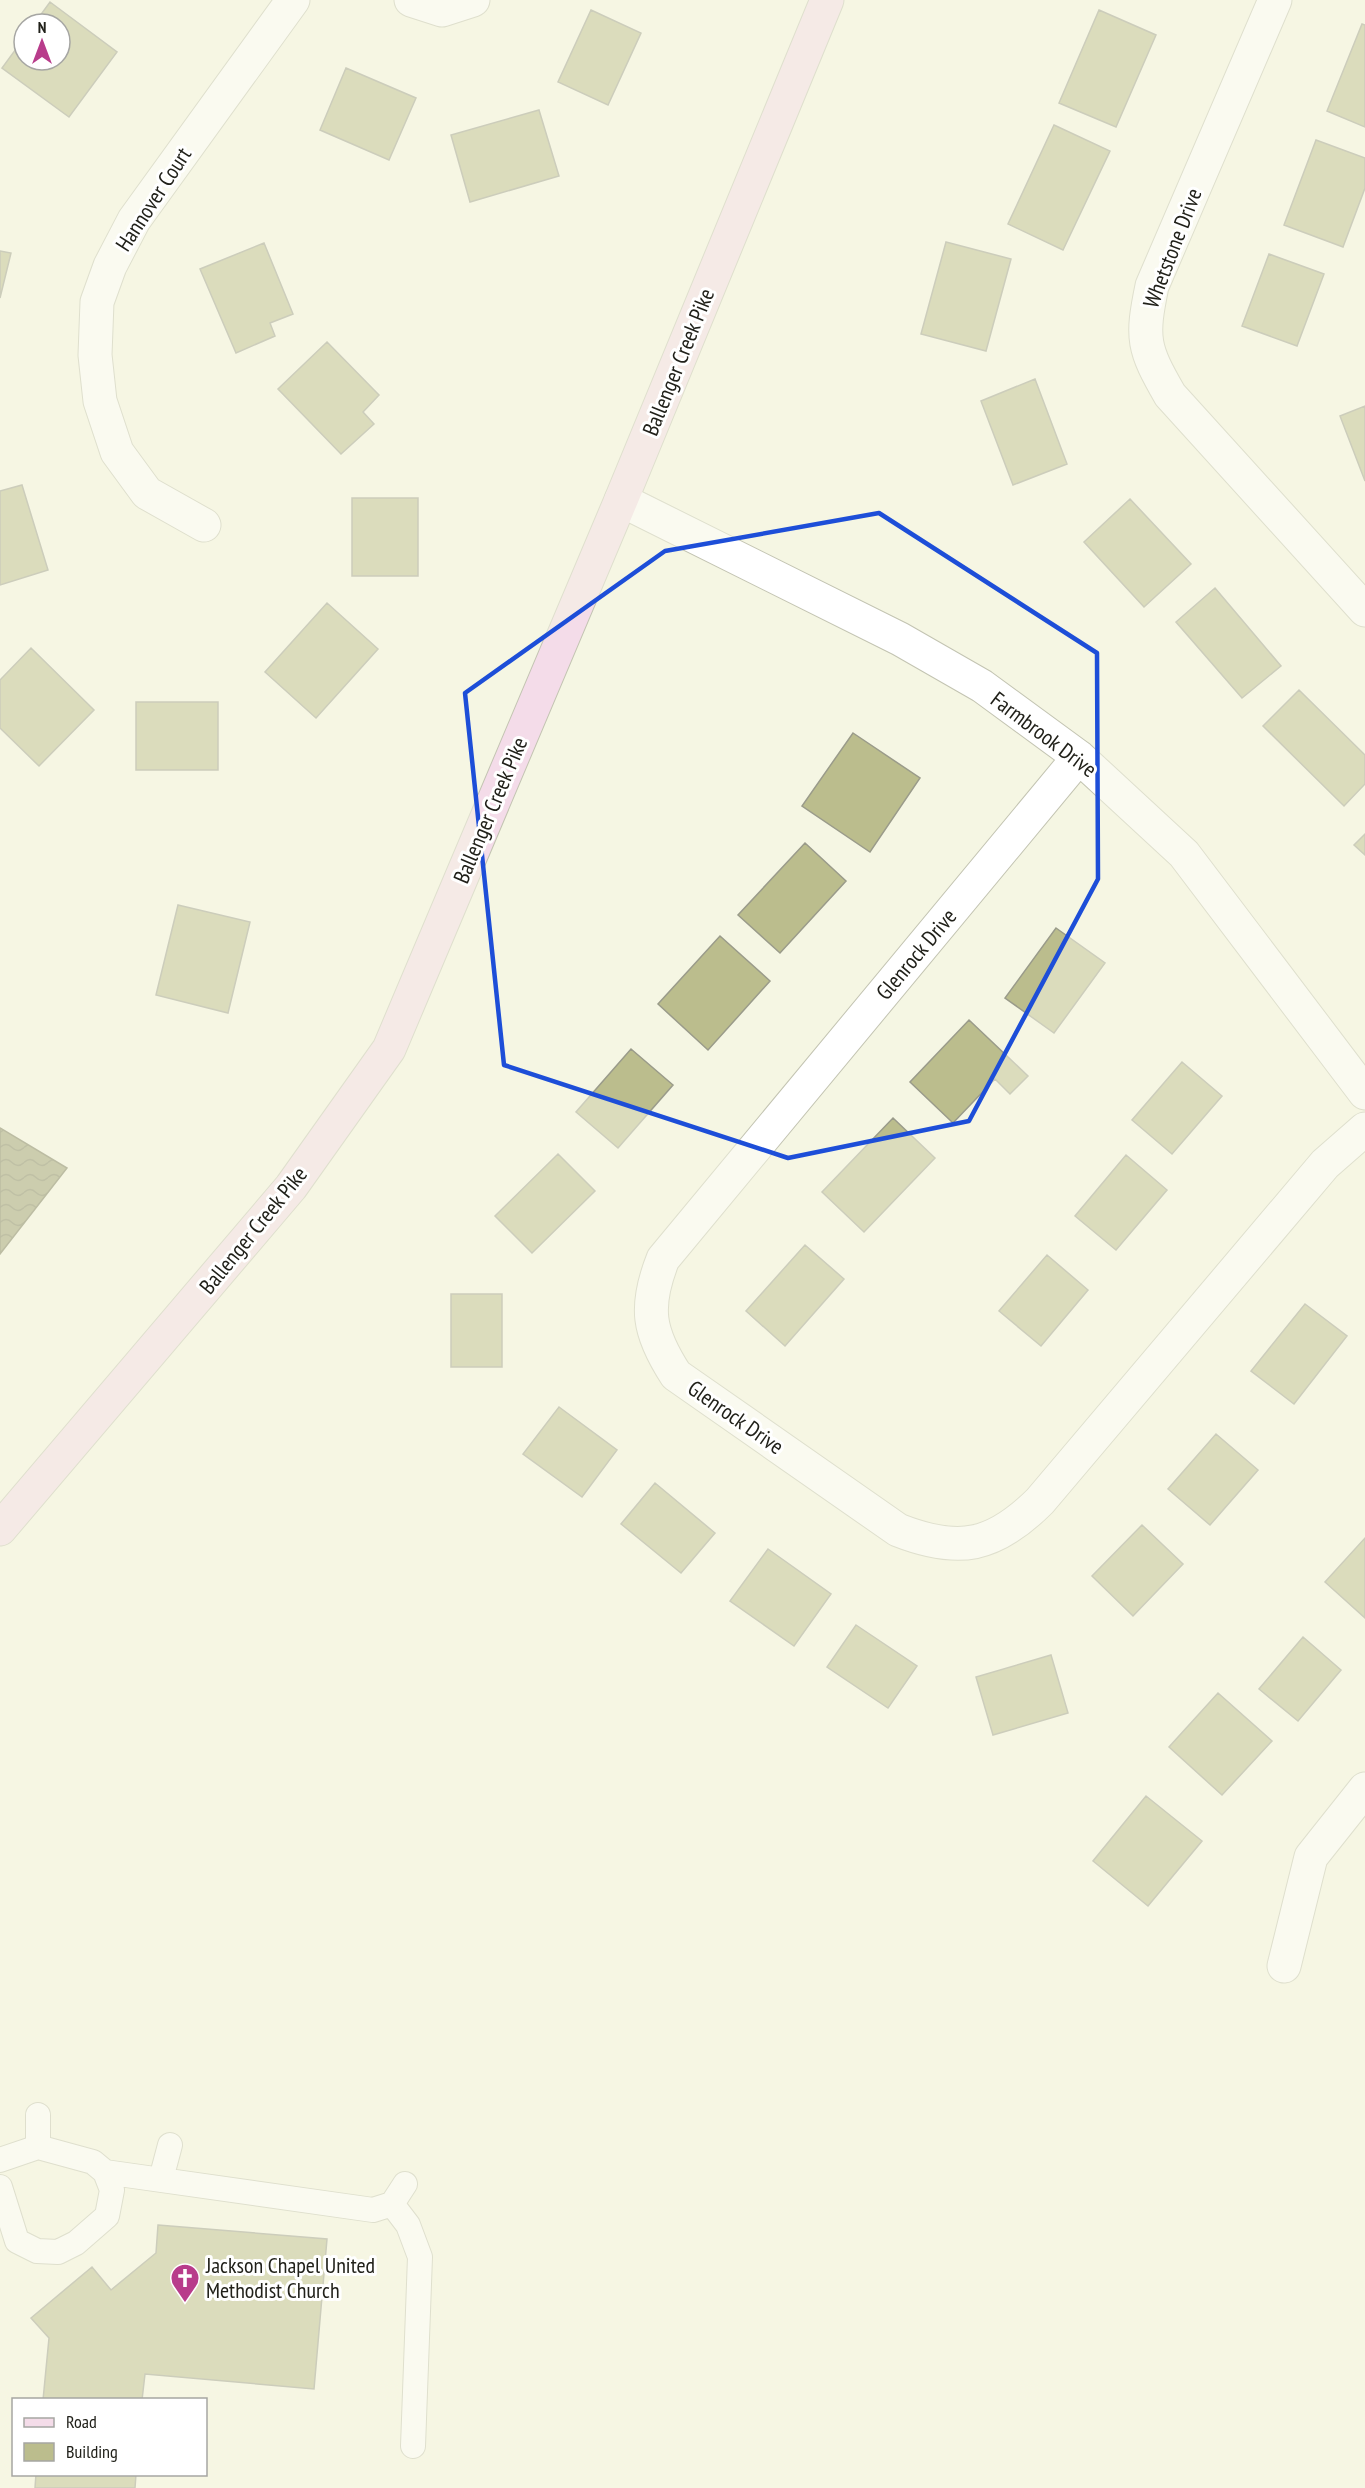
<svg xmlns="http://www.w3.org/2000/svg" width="1365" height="2488" viewBox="0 0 1365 2488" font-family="'PT Sans Narrow',sans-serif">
<defs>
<pattern id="water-waves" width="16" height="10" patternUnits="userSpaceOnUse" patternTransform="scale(1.5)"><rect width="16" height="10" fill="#9a9c6d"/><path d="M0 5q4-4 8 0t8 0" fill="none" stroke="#7d7f59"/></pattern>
</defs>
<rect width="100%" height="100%" fill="#f5f6e3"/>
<!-- water -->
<path fill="url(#water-waves)" stroke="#767754" stroke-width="1.5" d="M0,1128L67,1168L0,1254Z"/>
<!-- building -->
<path fill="#bbbd8d" stroke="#9a9b8a" stroke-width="1.5" d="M50,2L117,52L69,117L2,68L24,38V60H60V24H34Z
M591,10L641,33L608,105L558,82Z
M1099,10L1156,35L1116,127L1059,103Z
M1362,24L1365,25V127L1327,111Z
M346,68L416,98L389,160L320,130Z
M539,110L559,176L470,202L451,135Z
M1054,125L1110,151L1063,250L1008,224Z
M1316,140L1365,158V188L1343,247L1284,225Z
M946,242L1011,259L986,351L921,334Z
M264,243L293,314L270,323L275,336L236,353L200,269Z
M0,251L11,253L0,298Z
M1269,254L1324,274L1297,346L1242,326Z
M327,342L379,395L363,412L374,424L341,454L278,389Z
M1035,379L1067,464L1013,485L981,401Z
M1365,406V481L1340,416Z
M22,485L48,570L0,585V491Z
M352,498H418V576H352Z
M1130,499L1191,564L1144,607L1084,542Z
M1215,588L1281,666L1242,698L1176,622Z
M327,603L378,649L316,718L265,672Z
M31,648L94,710L39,766L0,728V680Z
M1299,690L1365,755V784L1344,806L1263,726Z
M136,702H218V770H136Z
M853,733L920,778L870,852L802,806Z
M1365,834V855L1354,845Z
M805,843L846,881L780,953L738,915Z
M178,905L250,922L228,1013L156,995Z
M1056,928L1105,963L1054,1033L1005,998Z
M720,936L770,981L708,1050L658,1004Z
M969,1020L1028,1076L1010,1094L995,1079L953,1123L910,1082Z
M631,1049L673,1085L618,1148L576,1112Z
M1182,1062L1222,1096L1172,1154L1132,1120Z
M893,1118L935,1158L864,1232L822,1192Z
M558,1154L595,1191L532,1253L495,1216Z
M1126,1155L1167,1190L1116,1250L1075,1216Z
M805,1245L844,1279L785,1346L746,1311Z
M1047,1255L1088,1290L1041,1346L999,1311Z
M451,1294H502V1367H451Z
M1305,1304L1347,1336L1294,1404L1251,1371Z
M559,1407L617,1450L582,1497L523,1454Z
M1216,1434L1258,1470L1210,1525L1168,1489Z
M655,1483L715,1533L681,1573L621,1524Z
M1142,1525L1183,1564L1133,1616L1092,1576Z
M1365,1538V1618L1325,1582Z
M768,1549L831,1594L794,1646L730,1601Z
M856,1625L917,1666L888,1708L827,1667Z
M1303,1637L1341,1670L1298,1721L1259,1689Z
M1051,1655L1068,1713L993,1735L976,1677Z
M1218,1693L1272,1741L1222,1795L1169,1747Z
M1146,1796L1202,1841L1148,1906L1093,1861Z
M158,2225L327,2239L314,2389L145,2374L142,2400H43L49,2338L31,2318L92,2267L111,2290L156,2253Z
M36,2474H136L135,2488H35Z"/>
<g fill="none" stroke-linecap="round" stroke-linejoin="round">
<!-- service casing -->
<g stroke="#c3c4b2" stroke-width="26">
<path id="service" d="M38,2115V2147
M0,2160L38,2147L93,2162L105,2172L112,2190L107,2216L76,2243L58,2252L37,2251L17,2241L0,2187
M105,2172L373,2210L392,2204L405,2184
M161,2179L170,2145
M392,2204L408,2225L420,2257L413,2446"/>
</g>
<!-- minor casing -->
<g stroke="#c3c4b2" stroke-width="35">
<path id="minor" d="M411,0L442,10L473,0
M1275,0L1152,286C1141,339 1143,348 1170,395L1365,610
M621,500L900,639L982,686L1079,757L1184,854L1365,1093
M204,525L147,493L117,452L100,401L95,355L97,302L110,266L134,220L293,0
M1079,757L663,1259C644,1307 648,1332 676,1375L898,1530C959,1554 994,1547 1040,1501L1325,1164L1365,1129
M1284,1966L1311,1857L1365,1789"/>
</g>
<!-- secondary casing -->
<g stroke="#c3c4b2" stroke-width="35">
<path id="secondary" d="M0,1529L291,1187L389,1049L621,500L827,0"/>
</g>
<!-- service -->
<use href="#service" stroke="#fff" stroke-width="24"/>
<!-- minor -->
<use href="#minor" stroke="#fff" stroke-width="33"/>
<!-- secondary -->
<use href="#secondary" stroke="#f4dce9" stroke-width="33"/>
</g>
<!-- marked area -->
<path d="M0 0H1365V2488H0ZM879,513L1097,653L1098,879L969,1121L788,1158L504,1065L465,693L665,551Z" fill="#f5f6e3" fill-opacity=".55" fill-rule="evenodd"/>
<path fill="none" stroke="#1d4ed8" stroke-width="4.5" stroke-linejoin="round" d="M879,513L1097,653L1098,879L969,1121L788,1158L504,1065L465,693L665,551Z"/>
<!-- icons -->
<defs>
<g id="church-pin" transform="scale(1.5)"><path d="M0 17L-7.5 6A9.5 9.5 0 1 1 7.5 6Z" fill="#b83c8b" stroke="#fff"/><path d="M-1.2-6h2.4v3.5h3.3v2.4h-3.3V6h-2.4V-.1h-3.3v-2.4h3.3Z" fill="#fff"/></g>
</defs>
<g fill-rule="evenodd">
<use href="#church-pin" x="185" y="2278"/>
</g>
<g text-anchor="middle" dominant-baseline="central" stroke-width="6" stroke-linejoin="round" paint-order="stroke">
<!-- street labels -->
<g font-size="22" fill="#21211a" stroke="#fff">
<text transform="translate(153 199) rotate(-57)">Hannover Court</text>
<text transform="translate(1172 248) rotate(-69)">Whetstone Drive</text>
<text transform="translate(678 362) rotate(-68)">Ballenger Creek Pike</text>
<text transform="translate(1044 734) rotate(37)">Farmbrook Drive</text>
<text transform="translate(490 810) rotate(-67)">Ballenger Creek Pike</text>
<text transform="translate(916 954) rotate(-50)">Glenrock Drive</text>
<text transform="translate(253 1230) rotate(-51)">Ballenger Creek Pike</text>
<text transform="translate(736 1417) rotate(35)">Glenrock Drive</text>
</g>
<!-- poi labels -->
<g font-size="22" fill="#21211a" stroke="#fff" text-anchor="start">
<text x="206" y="2265">Jackson Chapel United<tspan x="206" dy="25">Methodist Church</tspan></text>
</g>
</g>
<!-- legend -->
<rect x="12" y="2398" width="195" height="78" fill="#ffffff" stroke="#a6a6a3" stroke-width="1.5"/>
<rect x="24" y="2418" width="30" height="9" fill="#f4dce9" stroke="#a6a6a3" stroke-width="1.5"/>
<text x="66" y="2428" font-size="18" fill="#21211a">Road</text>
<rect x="24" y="2443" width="30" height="18" fill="#bbbd8d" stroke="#a6a6a3" stroke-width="1.5"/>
<text x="66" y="2458" font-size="18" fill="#21211a">Building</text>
<!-- north arrow -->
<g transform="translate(42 42)"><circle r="28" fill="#ffffff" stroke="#a6a6a3" stroke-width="1.5"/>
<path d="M0-4.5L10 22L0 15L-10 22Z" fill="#b83c8b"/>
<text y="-9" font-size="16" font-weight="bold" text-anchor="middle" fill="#21211a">N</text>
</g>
</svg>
